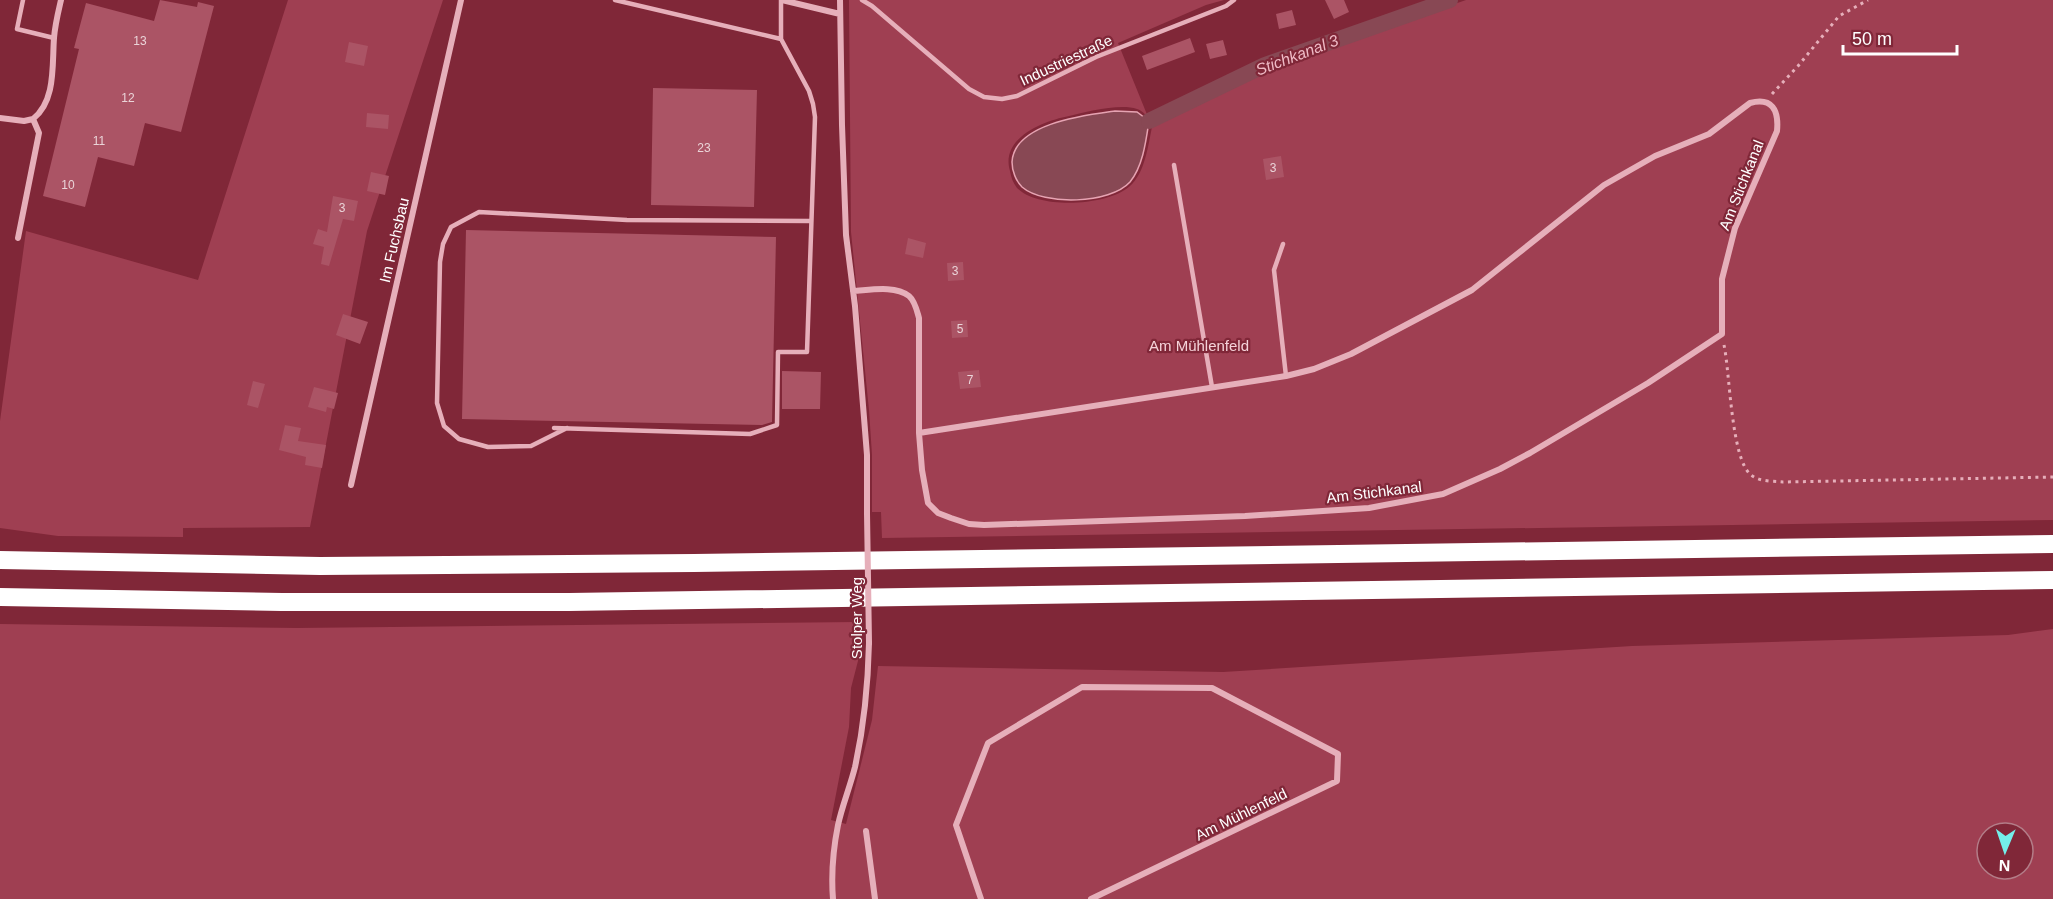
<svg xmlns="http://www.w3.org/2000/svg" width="2053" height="899" viewBox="0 0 2053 899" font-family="Helvetica,sans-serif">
<rect width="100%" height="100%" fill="#802738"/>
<!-- green -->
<path fill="#9f3f52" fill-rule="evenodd" d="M288,0H443L367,231L310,527L183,528V537L58,536L0,528V421L26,231L198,280Z
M849,0H1224L1206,5L1118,43L1148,117C1145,114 1141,110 1137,109C1120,103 1086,112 1069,116C1043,121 1000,138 1010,171C1011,177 1013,183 1017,188C1039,210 1108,206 1130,186C1145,173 1148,146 1152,127L1158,123L1265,70L1466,0H2053V520L882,538L881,512H872V455L869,410L851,232Z
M858,622L859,657L851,688L849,727L831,820L846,824L872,720L878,666L1223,672L1632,646L2008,635L2053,629V899H0V624L297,628ZM1987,833H2023V869H1987Z"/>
<!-- water -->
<path fill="#884854" stroke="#e6a3b2" stroke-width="1.5" d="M1115,111L1137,112L1149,121C1146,141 1143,166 1130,182C1110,204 1044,206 1022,187C1016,181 1012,171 1012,162C1014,123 1086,115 1115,111Z"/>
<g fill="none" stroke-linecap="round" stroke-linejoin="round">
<!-- canal -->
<path stroke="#884854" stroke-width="16" d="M1149,121L1265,65L1450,0"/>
</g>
<!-- building -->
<path fill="#ab5465" d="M160,0L197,7L198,2L214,6L181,132L145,123L134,166L98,157L85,207L43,196L79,49L74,48L86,3L154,21Z
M1325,0H1344L1349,12L1334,19Z
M1292,10L1296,25L1279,29L1276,14Z
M1190,38L1195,52L1147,70L1142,56Z
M1223,40L1227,55L1210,59L1206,44Z
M349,42L368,46L364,66L345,62Z
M653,88L757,90L754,207L651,205Z
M367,113L389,115L388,129L366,127Z
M1281,156L1284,177L1266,180L1263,159Z
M371,172L389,176L385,195L367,191Z
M333,196L358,201L354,221L343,219L329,266L321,264L324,247L313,244L318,229L327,232Z
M466,230L776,237L772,422L762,425L462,419Z
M908,238L926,243L923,258L905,254Z
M963,262L964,280L948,281L947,263Z
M343,314L368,322L360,344L336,335Z
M967,320L968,337L952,338L951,321Z
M979,370L981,387L960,389L958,372Z
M782,371L821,372L820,409H782Z
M253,381L265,384L258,408L247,405Z
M314,387L338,393L334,409L327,407L326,412L308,407Z
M285,425L301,428L298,441L326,445L322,468L305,465L306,457L279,450Z"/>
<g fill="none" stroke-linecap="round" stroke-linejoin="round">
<!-- path -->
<path stroke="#e6afba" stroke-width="3" stroke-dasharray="3 4.5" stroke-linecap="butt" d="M1772,94L1798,66L1839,16L1868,0
M1724,345C1730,373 1731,459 1751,475C1760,482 1773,481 1783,482L2053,477"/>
<!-- service -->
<path stroke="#e6afba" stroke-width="4.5" d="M23,0L17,29L54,38
M615,0L781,39
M862,0L872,6L969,89L984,97L1002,99L1017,96L1096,57L1226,6L1234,0
M1174,165L1212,387
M1283,244L1274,270L1286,376
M554,428L750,434L777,425L778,352H807L815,117L813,104L809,91L781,39V0
M567,428L531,446L488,447L459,439L444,426L437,403L440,262L443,244L451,227L479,212L627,220L811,221"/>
<!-- minor -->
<path stroke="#e6afba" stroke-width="6" d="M782,0L840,14
M840,0L842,125L846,235L855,306L867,455V513
M0,118L24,121L33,119
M18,238L39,133L33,119C56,101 52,65 54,38C55,25 58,13 61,0
M853,291C870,290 895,285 909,296C915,301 917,311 919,318V433L922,470L928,503L938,513L951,518L969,524L984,525L1245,516L1369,508L1443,494L1500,469L1530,453L1648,383L1722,334V279L1735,228L1777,131C1779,110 1772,97 1750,103L1709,134L1655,156L1604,185L1472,290L1351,354L1314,369L1286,376L919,433
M351,485L461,0
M866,831L875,899
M833,899C831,874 833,850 838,825C842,806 850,787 855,767C864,726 868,686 869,643
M981,899L956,825L988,743L1082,687L1212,688L1338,754L1337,781L1091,899"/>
<!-- motorway -->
<path stroke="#fff" stroke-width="18" d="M0,560L320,566L694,563L2053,544
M0,597L282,602H569L2053,580"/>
<!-- minor-bridge -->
<path stroke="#e6afba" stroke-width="6" d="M867,513L869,643"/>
</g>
<g text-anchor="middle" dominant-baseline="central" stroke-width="4.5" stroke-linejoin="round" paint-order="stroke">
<!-- number labels -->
<g font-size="12" fill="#ead4d8">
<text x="140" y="41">13</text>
<text x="128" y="98">12</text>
<text x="99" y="141">11</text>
<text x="704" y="148">23</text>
<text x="1273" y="168">3</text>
<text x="68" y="185">10</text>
<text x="342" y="208">3</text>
<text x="955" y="271">3</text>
<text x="960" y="329">5</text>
<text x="970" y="380">7</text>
</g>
<!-- street labels -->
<g font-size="15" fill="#fff" stroke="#802738">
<text transform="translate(1066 60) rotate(-25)">Industriestraße</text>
<text transform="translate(1741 185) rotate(-68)">Am Stichkanal</text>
<text transform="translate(394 240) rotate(-77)">Im Fuchsbau</text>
<text transform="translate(1374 492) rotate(-7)">Am Stichkanal</text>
<text transform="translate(856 618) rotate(-90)">Stolper Weg</text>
<text transform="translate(1241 814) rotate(-26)">Am Mühlenfeld</text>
</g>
<!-- park labels -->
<g font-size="15" fill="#f5d2d9" stroke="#802738">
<text x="1199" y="345">Am Mühlenfeld</text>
</g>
<!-- water labels -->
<g font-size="16" font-style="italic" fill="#eebac5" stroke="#802738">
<text transform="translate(1297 55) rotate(-21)">Stichkanal 3</text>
</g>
</g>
<!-- north arrow -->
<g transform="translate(2005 851) rotate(182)"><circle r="28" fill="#802738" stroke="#b37d88" stroke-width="1.5"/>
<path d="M0-4.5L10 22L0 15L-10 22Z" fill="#74eee9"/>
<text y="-9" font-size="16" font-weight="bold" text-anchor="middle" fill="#ffffff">N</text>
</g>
<!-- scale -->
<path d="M1843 45v9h114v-9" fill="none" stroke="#ffffff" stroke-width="3"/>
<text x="1852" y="45" font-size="18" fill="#ffffff" stroke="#802738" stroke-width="4.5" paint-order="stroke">50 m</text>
</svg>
